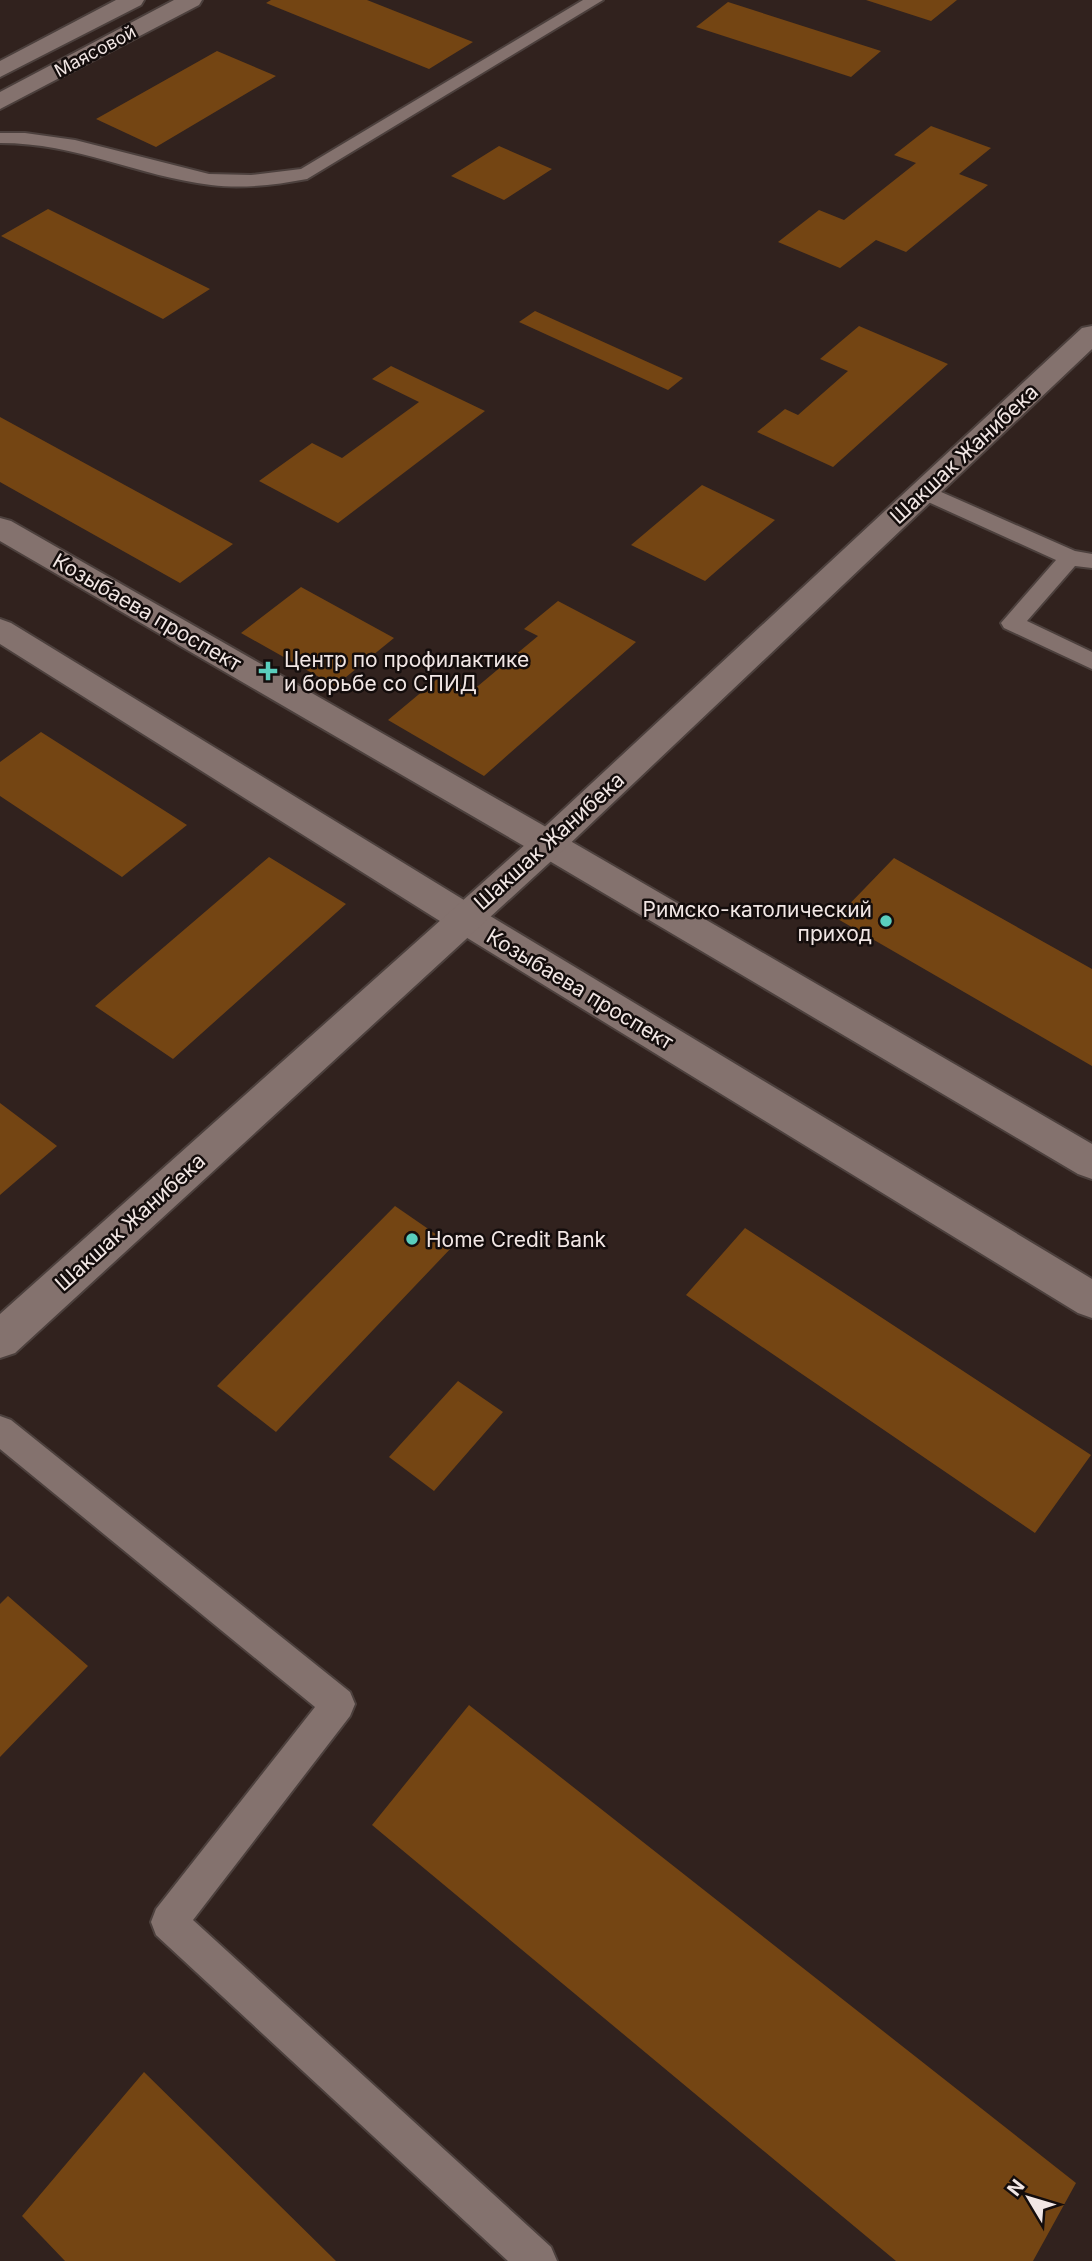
<svg xmlns="http://www.w3.org/2000/svg" width="1092" height="2261" viewBox="0 0 1092 2261" font-family="Inter,sans-serif">
<rect width="100%" height="100%" fill="#31221e"/>
<!-- building -->
<path fill="#744513" d="M271,0H367L473,42L429,69L266,3Z
M866,0H957L931,21Z
M728,2L881,51L851,77L696,27Z
M217,51L276,76L156,147L96,119Z
M931,126L991,148L959,174L988,185L906,252L876,240L840,268L778,242L819,210L844,220L916,163L894,155Z
M499,146L552,169L504,200L451,176Z
M48,209L210,289L163,319L1,236Z
M535,311L683,378L668,390L519,322Z
M859,326L948,364L833,467L757,432L785,409L798,415L848,371L820,359Z
M391,366L485,411L338,523L259,481L312,443L342,458L419,402L372,379Z
M0,417L233,544L180,583L0,482Z
M702,485L775,520L705,581L631,545Z
M301,587L394,638L335,686L241,633Z
M558,601L636,642L484,776L388,720L442,675L472,691L538,636L524,629Z
M41,732L187,825L122,877L0,796V762Z
M269,857L346,904L173,1059L95,1006Z
M894,858L1092,969V1066L836,918Z
M0,1103L57,1146L0,1195Z
M395,1206L453,1246L276,1432L217,1386Z
M745,1228L1091,1455L1035,1533L686,1295Z
M458,1381L503,1412L434,1491L389,1457Z
M8,1596L88,1666L0,1757V1604Z
M469,1705L1076,2183L1033,2261H896L372,1825Z
M144,2072L336,2261H65L22,2216Z"/>
<g fill="none" stroke-linecap="round" stroke-linejoin="round">
<!-- lane casing -->
<g stroke="#4c403d" stroke-width="4">
<path id="lane" d="M583,0H603L307,179C275,185 243,189 211,185C137,176 78,143 0,143V133H25L75,140L209,174L251,175L301,169Z
M923,484L1075,551L1092,554V568L1075,566L1027,621L1092,652V669L1004,628L1001,623L1056,560L915,496L912,491L915,486Z
M0,1416L11,1420L350,1692L355,1704L350,1716L193,1920L551,2247L557,2261H508L156,1935L151,1922L156,1909L315,1707L0,1449Z"/>
</g>
<!-- street casing -->
<g stroke="#4c403d" stroke-width="4">
<path id="street" d="M116,0H144L141,5L0,77V61Z
M174,0H202L199,5L0,109V92Z
M0,518L11,521L560,835L1092,1144V1179L1078,1174L536,853L0,541Z
M0,619L11,623L477,908L1092,1279V1318L1078,1313L451,928L0,644Z"/>
</g>
<!-- secondary casing -->
<g stroke="#4c403d" stroke-width="4">
<path id="secondary" d="M1092,326V349L560,853L15,1353L0,1358V1314L536,835L1082,328Z"/>
</g>
<!-- lane -->
<use href="#lane" fill="#84726e" fill-rule="evenodd"/>
<!-- street -->
<use href="#street" fill="#84726e" fill-rule="evenodd"/>
<!-- secondary -->
<use href="#secondary" fill="#84726e" fill-rule="evenodd"/>
</g>
<!-- markers -->
<g fill="#5acebd" stroke="#140d0c" stroke-width="2.5">
<path d="M264.5 660.5h7v7h7v7h-7v7h-7v-7h-7v-7h7z"/>
<circle cx="886" cy="921" r="7"/>
<circle cx="412" cy="1239" r="7"/>
</g>
<g text-anchor="middle" dominant-baseline="central" stroke-width="5" stroke-linejoin="round" paint-order="stroke">
<!-- far-street labels -->
<g font-size="18" fill="#f1e6e4" stroke="#140d0c">
<text transform="translate(95 51) rotate(-28)">Маясовой</text>
</g>
<!-- street labels -->
<g font-size="21" fill="#f1e6e4" stroke="#140d0c">
<text transform="translate(964 454) rotate(-43)">Шакшак Жанибека</text>
<text transform="translate(147 612) rotate(30)">Козыбаева проспект</text>
<text transform="translate(549 841) rotate(-42)">Шакшак Жанибека</text>
<text transform="translate(580 989) rotate(31)">Козыбаева проспект</text>
<text transform="translate(130 1222) rotate(-42)">Шакшак Жанибека</text>
</g>
<!-- poi labels -->
<g font-size="21" fill="#f1e6e4" stroke="#140d0c" text-anchor="start">
<text x="284" y="659">Центр по профилактике<tspan x="284" dy="24">и борьбе со СПИД</tspan></text>
<text x="872" y="909" text-anchor="end">Римско-католический<tspan x="872" dy="24">приход</tspan></text>
<text x="426" y="1239">Home Credit Bank</text>
</g>
</g>
<!-- north arrow -->
<g transform="translate(1029 2198) rotate(308)" stroke="#140d0c" stroke-width="5" paint-order="stroke">
<path d="M0-5L12 26L0 18L-12 26Z" fill="#f1e6e4"/>
<text y="-10" font-size="19" font-weight="bold" text-anchor="middle" fill="#f1e6e4">N</text>
</g>
</svg>
